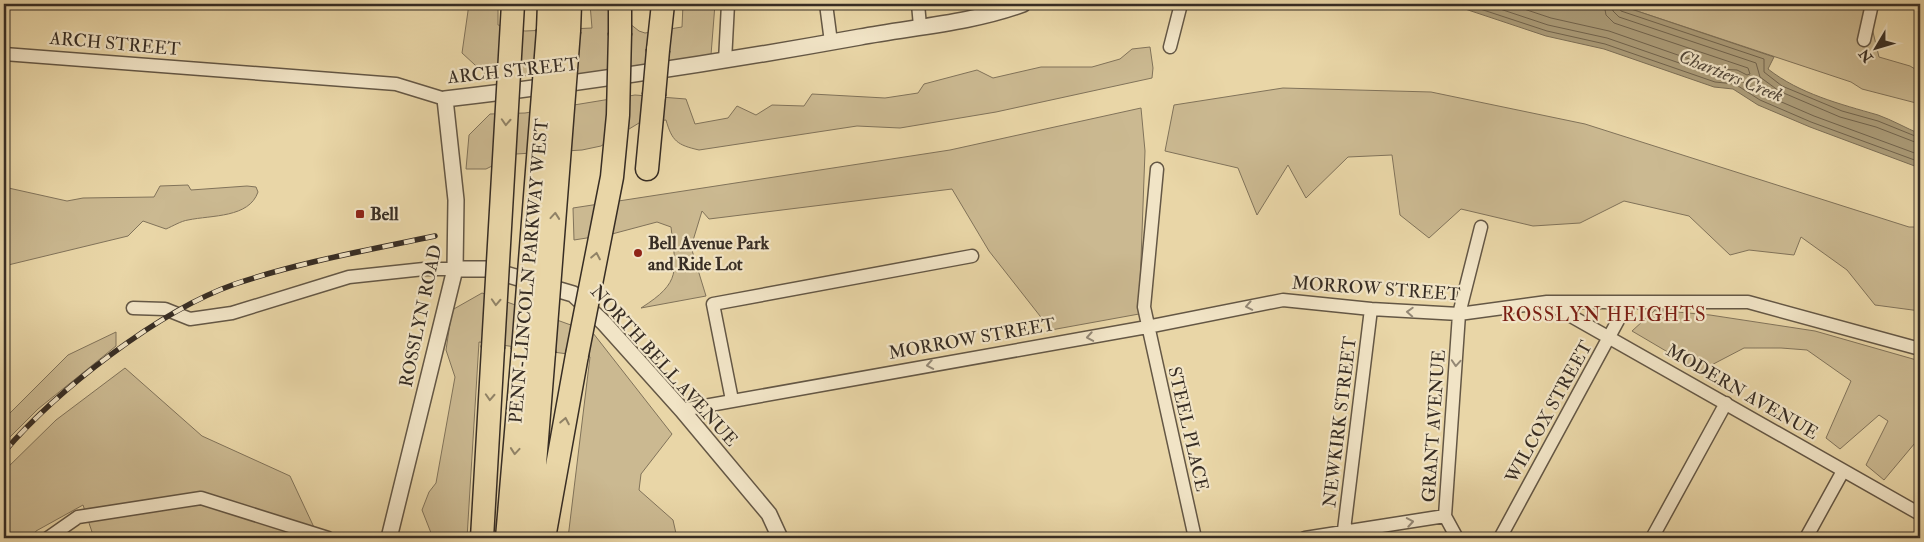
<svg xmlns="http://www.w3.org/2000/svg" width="1924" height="542" viewBox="0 0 1924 542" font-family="'IM FELL Double Pica',serif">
<rect width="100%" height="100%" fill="#e9d6a7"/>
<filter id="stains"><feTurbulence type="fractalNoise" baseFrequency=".004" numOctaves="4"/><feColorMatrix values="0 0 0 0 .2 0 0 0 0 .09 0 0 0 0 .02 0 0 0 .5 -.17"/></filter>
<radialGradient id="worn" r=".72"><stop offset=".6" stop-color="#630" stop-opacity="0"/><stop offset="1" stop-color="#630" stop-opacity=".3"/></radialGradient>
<!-- green -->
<path fill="#cbb991" stroke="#81735a" d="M469,4H498V25L525,31L592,28L590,4H605L639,31L645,33L682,27L683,4H715L711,55L701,59L642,65L589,75L487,76L462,53Z
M1616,4H1783L1808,9L1810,4H1869L1873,32L1879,57L1910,66L1920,72V104L1862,89L1851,82Z
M1150,47L1153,68L1152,78L996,112L900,128L857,126L699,150C677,145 672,141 666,120L639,123L601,146L582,150L516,154L486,169H466L469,135L490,114L525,113L635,95L686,99L695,124L728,118L737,106L756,115L772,105L804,106L812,94L885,98L918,93L924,84L977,70L993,78L1041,67H1092L1120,59L1132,49Z
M1283,88L1431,92L1585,124L1909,227H1920V311L1875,305L1847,270L1801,237L1794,255L1749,250L1730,255L1689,216L1624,201L1580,223L1533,226L1461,209L1429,238L1400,215L1392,155L1348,157L1306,198L1288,165L1257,215L1238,168L1165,151L1174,105Z
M1141,108L1145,151L1139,314L1051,330L989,251L952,189L709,219L702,211L691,247L706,296L641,308C682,282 676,271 671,227L657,222L612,234L574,240L573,208L950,150Z
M188,185L191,190L247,186L256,187L258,192C249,218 212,215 188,220C181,221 173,226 166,229L143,221L128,236L4,266V187L67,201L83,198L154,197L160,186Z
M482,293L593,333L672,434L641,474L639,490L673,520L677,538H568L590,357L479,342L467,538H433L422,510L429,492L436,483L455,377L446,350L452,310Z
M1655,310L1710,315L1815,331L1920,361V437L1884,480L1866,465L1888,421L1879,415L1840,449L1826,438L1851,381L1807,350L1781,348H1744L1700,371L1632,331Z
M116,332V346L38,409L4,443V419L68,355Z
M125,368L202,436L290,476L319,538H94L83,505L36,531L33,538H4V471L56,420Z"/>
<!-- water -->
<path fill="#ac9d7a" stroke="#7d7058" d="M1450,4H1616L1774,57L1768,69C1800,94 1840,104 1878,115C1892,120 1906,128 1920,134V168L1810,127L1758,105L1733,89L1714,87L1604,49L1546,36Z"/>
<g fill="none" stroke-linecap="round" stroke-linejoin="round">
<!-- shore -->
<path stroke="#72654f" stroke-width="1" d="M1465,4L1547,31L1605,44L1715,82L1735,84L1760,100L1811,122L1920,162
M1485,4L1548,25L1607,38L1717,76L1736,78L1763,94L1814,116L1920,155
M1509,4L1551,18L1609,31L1718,69L1737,70L1747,75L1750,74L1748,68L1614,23L1606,15L1604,4
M1611,4L1613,11L1619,17L1756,63L1760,77L1779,91L1840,117L1876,127L1920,144
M1617,4L1621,11L1764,59V72L1782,86L1842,111L1878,121L1920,138"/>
<!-- minor casing -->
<g stroke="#645745" stroke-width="15">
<path id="minor" d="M826,4L831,42
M918,4L920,26
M1864,40L1872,4
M1170,47L1181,4
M4,54L396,84L445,99
M725,61L728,4
M1157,169L1144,307L1195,538
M1548,303L1920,514
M133,308L165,309L190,319L232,313L349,277L424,269H455
M732,400L713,304L972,256
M682,410L1147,327L1283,300L1371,309L1459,314L1547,302H1748L1920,349
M48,538L78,517L201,498L328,538
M1305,538L1445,516
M1343,538L1371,309
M1457,538L1445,516L1459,314L1481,227
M1500,538L1628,302
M1652,538L1726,403
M1806,538L1843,471"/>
</g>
<!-- tertiary casing -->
<g stroke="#645745" stroke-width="18">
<path id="tertiary" d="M455,269H488L573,294L604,323L682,410L769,514L780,538
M389,538L455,269L456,200L445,99C584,83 722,62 860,37C913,27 972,23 1023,4"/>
</g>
<!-- motorway casing -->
<g stroke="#372d24" stroke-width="25">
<path id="motorway" d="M620,4V33
M548,30L549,4
M569,31L570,4
M658,50L663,4
M647,169L654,95
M482,538L493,348
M507,538L523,350
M529,538L544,352
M544,538L577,355"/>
</g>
<!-- minor -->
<use href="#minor" stroke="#f1e4c6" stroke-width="12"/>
<!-- tertiary -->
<use href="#tertiary" stroke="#f1e4c6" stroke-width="15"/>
<!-- motorway -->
<use href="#motorway" stroke="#e9d6a7" stroke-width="22"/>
<!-- rail casing -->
<g stroke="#372d24" stroke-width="5.5">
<path id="rail" d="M4,452C57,390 158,311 235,284C300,262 369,250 435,236"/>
</g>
<!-- rail -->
<use href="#rail" stroke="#f1e4c6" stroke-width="4" stroke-dasharray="11" stroke-linecap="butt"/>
<!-- motorway-bridge casing -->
<g stroke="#372d24" stroke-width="25" stroke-linecap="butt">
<path id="motorway-bridge" d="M654,95L658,50
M493,348L513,4
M523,350L548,30
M544,352L569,31
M577,355L612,177L618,115L620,33"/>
</g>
<!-- motorway-bridge -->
<use href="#motorway-bridge" stroke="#e9d6a7" stroke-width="22"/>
</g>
<!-- one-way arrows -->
<defs><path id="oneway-chevron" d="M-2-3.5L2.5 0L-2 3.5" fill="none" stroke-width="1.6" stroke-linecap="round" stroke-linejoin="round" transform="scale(1.25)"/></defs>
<g stroke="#908266">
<use href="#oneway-chevron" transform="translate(506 122) rotate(93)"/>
<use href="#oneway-chevron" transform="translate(555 216) rotate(-85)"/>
<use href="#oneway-chevron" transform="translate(596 256) rotate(-79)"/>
<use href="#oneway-chevron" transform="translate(496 302) rotate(93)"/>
<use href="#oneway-chevron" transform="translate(490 397) rotate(93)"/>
<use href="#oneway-chevron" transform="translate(565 421) rotate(-79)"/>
<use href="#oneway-chevron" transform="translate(515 451) rotate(95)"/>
</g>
<g stroke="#948875">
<use href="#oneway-chevron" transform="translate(1249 306) rotate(169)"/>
<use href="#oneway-chevron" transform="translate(1410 312) rotate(-177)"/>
<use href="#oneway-chevron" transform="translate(1090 337) rotate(170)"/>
<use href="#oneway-chevron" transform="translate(1456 363) rotate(94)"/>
<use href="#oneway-chevron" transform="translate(930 365) rotate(170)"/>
<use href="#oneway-chevron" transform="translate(1410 522) rotate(-10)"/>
</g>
<!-- markers -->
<g fill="#8f2418" stroke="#f1e4c6" stroke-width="2">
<rect x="355" y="209" width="10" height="10" rx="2.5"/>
<circle cx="638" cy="253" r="5"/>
</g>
<g text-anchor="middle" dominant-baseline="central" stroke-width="4.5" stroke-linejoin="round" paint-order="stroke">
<!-- street labels -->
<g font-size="18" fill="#372d24" stroke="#f1e4c6">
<text transform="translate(115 44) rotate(5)">ARCH STREET</text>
<text transform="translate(513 71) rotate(-6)">ARCH STREET</text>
<text transform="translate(529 271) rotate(-85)">PENN-LINCOLN PARKWAY WEST</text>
<text transform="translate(1376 289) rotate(4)">MORROW STREET</text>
<text transform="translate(421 316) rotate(-78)">ROSSLYN ROAD</text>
<text transform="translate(972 339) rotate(-10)">MORROW STREET</text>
<text transform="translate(664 366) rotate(48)">NORTH BELL AVENUE</text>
<text transform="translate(1742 392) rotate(30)">MODERN AVENUE</text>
<text transform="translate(1549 412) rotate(-61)">WILCOX STREET</text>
<text transform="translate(1340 422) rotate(-83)">NEWKIRK STREET</text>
<text transform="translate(1434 426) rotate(-86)">GRANT AVENUE</text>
<text transform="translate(1188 429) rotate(77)">STEEL PLACE</text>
</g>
<!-- poi labels -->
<g font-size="18" font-weight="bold" fill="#372d24" stroke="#f1e4c6" text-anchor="start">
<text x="370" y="214">Bell</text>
<text x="648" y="243">Bell Avenue Park<tspan x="648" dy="21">and Ride Lot</tspan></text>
</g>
<!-- water labels -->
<g font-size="19" font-style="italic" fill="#54493a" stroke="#f1e4c6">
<text transform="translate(1731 76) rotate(22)">Chartiers Creek</text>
</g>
<!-- neighbourhood labels -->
<g font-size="19" letter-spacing="1" fill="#7a1f14" stroke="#f1e4c6">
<text x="1604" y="315">ROSSLYN HEIGHTS</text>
</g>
</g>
<!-- margin -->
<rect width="1924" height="542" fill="none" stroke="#e9d6a7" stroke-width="20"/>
<rect x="5" y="5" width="1914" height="532" fill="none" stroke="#372d24" stroke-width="2.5"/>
<rect x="10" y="10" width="1904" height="522" fill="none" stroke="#372d24"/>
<!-- north arrow -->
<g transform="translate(1876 48) rotate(232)" stroke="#f1e4c6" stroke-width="4" paint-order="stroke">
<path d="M0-4L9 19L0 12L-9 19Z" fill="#372d24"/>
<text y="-8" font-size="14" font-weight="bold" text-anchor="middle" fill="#372d24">N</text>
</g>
<rect width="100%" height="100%" filter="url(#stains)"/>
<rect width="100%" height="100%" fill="url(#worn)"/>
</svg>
